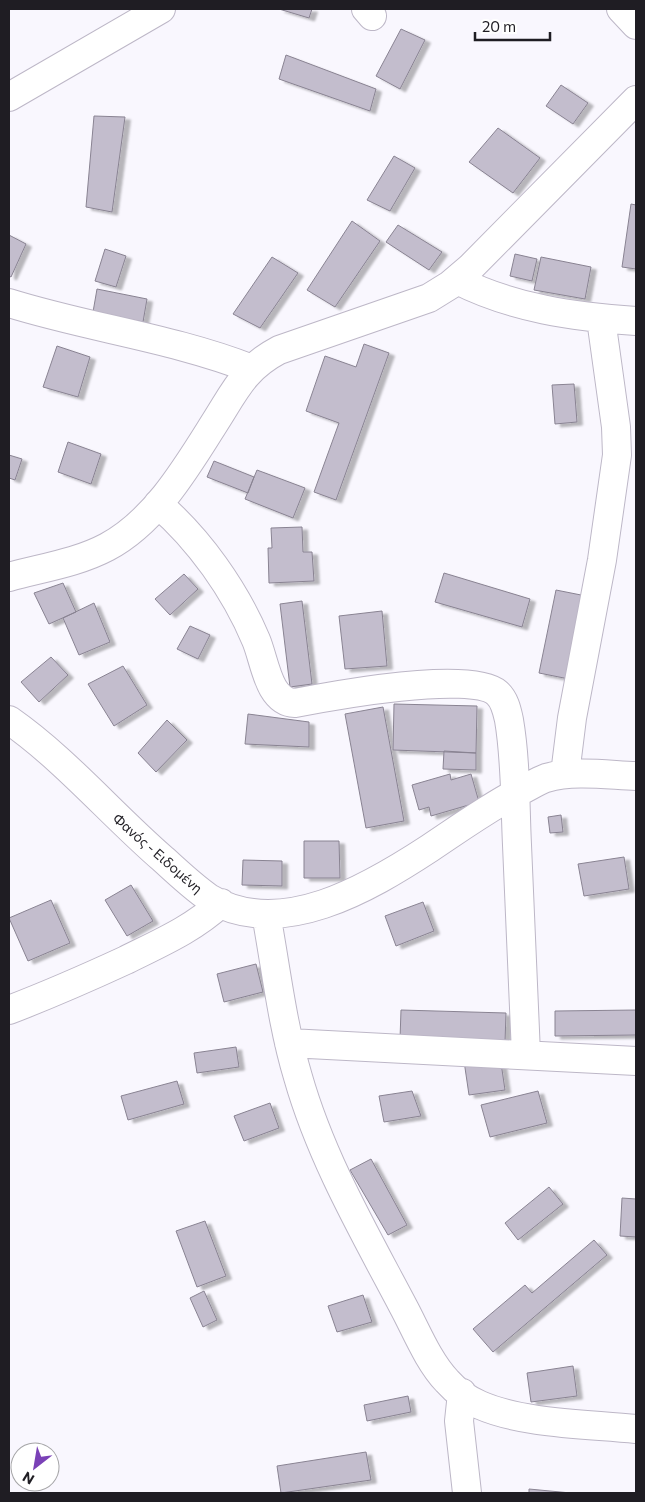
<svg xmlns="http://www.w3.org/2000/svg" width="645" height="1502" viewBox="0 0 645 1502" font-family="Commissioner,sans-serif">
<defs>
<filter id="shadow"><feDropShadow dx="5.5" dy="3" stdDeviation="1" flood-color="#0004"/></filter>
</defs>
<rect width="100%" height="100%" fill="#f9f7fe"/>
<!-- building -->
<path fill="#c3bdcd" stroke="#898392" filter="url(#shadow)" d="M279,9H312L309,18Z
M401,29L425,40L400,89L376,76Z
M286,55L376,89L370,111L279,79Z
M561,85L588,103L573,124L546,106Z
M94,116L125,117L112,212L86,207Z
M498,128L540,158L513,193L469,162Z
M394,156L415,168L390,211L367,200Z
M631,204L636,205V269L622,267Z
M352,221L380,241L335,307L307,290Z
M398,225L442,252L429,270L386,242Z
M9,235L26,244L11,277L9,276Z
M105,249L126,256L116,287L95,281Z
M515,254L537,259L532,281L510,276Z
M272,257L298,273L260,328L233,314Z
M541,257L591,267L585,299L534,290Z
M97,289L147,299L143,322L93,312Z
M364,344L389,353L336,500L314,492L339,423L306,411L325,356L356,367Z
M57,346L90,357L78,397L43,387Z
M574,384L577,422L555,424L552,385Z
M68,442L101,454L91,484L58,472Z
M9,455L22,459L15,480L9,478Z
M214,461L254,477L248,493L207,477Z
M257,470L305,488L293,518L245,499Z
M302,527L303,552H312L314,581L269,583L268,548H272L271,528Z
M444,573L530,599L522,627L435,602Z
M184,574L198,589L170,615L155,599Z
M63,583L76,612L49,624L34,593Z
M556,590L586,596L569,679L539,673Z
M302,601L312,684L290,687L280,604Z
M94,603L110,642L79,655L63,618Z
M382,611L387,666L345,669L339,616Z
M190,626L210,635L198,659L177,649Z
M51,657L68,675L39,702L21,682Z
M123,666L147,705L114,726L88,684Z
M394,704L477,706L476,753L393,750Z
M383,707L404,821L366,828L345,714Z
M248,714L309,722V747L245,744Z
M167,720L187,740L156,772L138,753Z
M444,751L476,753V770L443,769Z
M450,774L451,780L471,774L479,802L431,816L429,807L419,810L412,785Z
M561,815L563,832L550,833L548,817Z
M304,841H339L340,878H304Z
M624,857L629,889L584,896L578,864Z
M243,860L282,861V886L242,885Z
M131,885L153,921L127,936L105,900Z
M51,900L70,943L28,961L9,918Z
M423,902L434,931L396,946L385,916Z
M256,964L263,992L224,1002L217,974Z
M401,1010L506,1013L505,1042L400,1039Z
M636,1010V1035L555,1036V1011Z
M236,1047L239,1067L197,1073L194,1053Z
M500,1056L505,1090L469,1095L464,1061Z
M177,1081L184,1104L128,1120L121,1096Z
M412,1091L421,1116L384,1122L379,1096Z
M538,1091L547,1123L490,1137L481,1105Z
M270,1103L279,1128L244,1141L234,1116Z
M371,1159L407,1225L388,1235L350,1170Z
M549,1187L563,1204L518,1240L505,1223Z
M622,1198L636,1199V1237L620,1236Z
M205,1221L226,1276L197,1287L176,1231Z
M594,1240L607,1255L493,1352L473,1329L525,1285L532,1293Z
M204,1291L217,1320L203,1327L190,1298Z
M363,1295L372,1322L337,1332L328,1306Z
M573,1366L577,1396L531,1402L527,1373Z
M408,1396L411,1412L367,1421L364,1405Z
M366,1452L371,1480L281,1493L277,1466Z
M529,1489L571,1493H529Z"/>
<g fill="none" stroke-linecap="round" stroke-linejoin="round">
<!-- minor casing -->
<g stroke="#bdb7c7" stroke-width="30">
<path id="minor" d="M366,9L372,16
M621,9L636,25
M9,97L161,9
M457,280C512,308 574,317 636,321
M9,303C89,328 173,338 252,369
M158,504C199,539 235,590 256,640C265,661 268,702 295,703C331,696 471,670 497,693C505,700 507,711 509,720C516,761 515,804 517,845C520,915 523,984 526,1054
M9,577C41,568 77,563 107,547C156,521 188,465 217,419C236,389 245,368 279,350L429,298L450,285L470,268L636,100
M9,720C65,759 111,814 163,859C177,872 193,887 209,898C280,941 369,888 430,848C460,828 489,807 522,790C530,786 538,781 546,778C574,770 607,775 636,776
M565,774L572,718L602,560L617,455L616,427L601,319
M266,914C276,968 282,1024 298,1077C321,1158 364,1232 403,1306C416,1330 428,1361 447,1381C455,1390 468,1400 480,1405C523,1424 589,1424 636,1429
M9,1010C48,995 87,978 126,960C160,943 193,929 221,903
M289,1043L636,1061
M462,1393L459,1421L467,1493"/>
</g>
<!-- minor -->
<use href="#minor" stroke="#fff" stroke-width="28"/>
</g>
<g text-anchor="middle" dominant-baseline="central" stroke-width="4.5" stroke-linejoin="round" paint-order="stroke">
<!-- street labels -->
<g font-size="14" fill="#1f1d23" stroke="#fff">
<text transform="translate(158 853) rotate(41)">Φανός - Ειδομένη</text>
</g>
</g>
<!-- border -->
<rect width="645" height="1502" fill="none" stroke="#1f1d23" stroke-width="20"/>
<!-- north arrow -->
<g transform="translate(35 1467) rotate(211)"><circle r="24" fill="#ffffff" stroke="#a5a5a7"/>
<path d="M0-4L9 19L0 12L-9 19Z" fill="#7a41b7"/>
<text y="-8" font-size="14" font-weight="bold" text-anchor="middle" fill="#1f1d23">N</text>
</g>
<!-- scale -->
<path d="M475 32v8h75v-8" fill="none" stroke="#1f1d23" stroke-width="2.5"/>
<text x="482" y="32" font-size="15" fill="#1f1d23" stroke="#ffffff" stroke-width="4" paint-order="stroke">20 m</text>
</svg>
